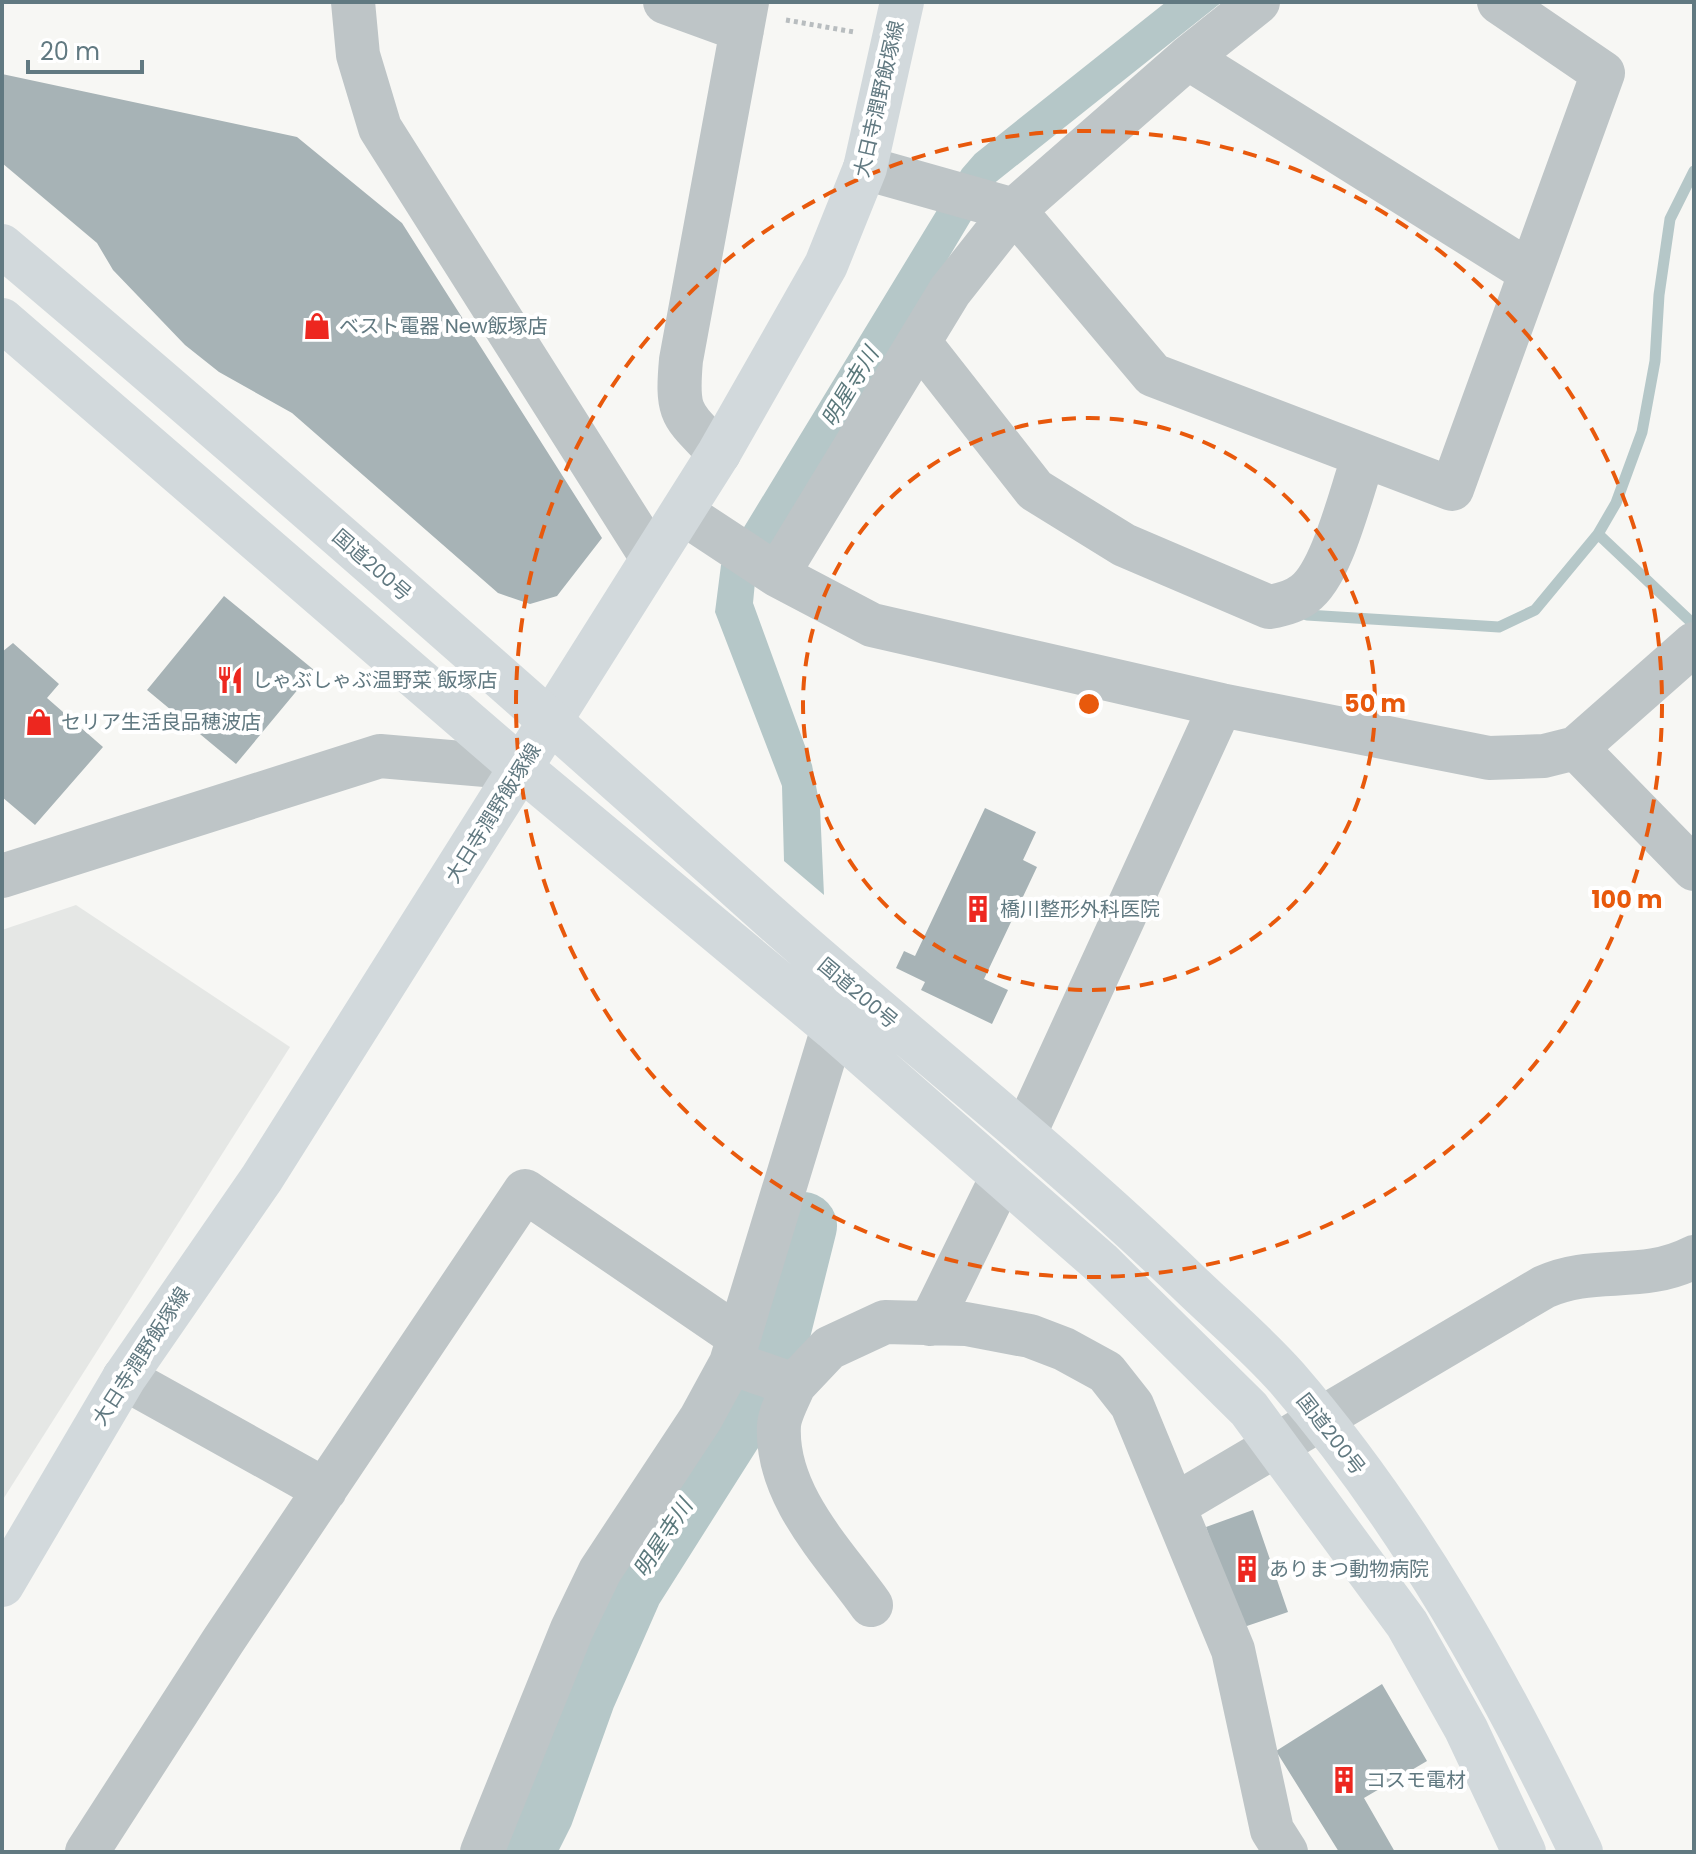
<svg xmlns="http://www.w3.org/2000/svg" width="1696" height="1854" viewBox="0 0 1696 1854" font-family="Poppins,'Noto Sans JP',sans-serif">
<rect width="100%" height="100%" fill="#f7f7f4"/>
<!-- built -->
<path fill="#e5e7e5" d="M76,905L290,1047L2,1501V930Z"/>
<!-- water -->
<path fill="#b5c7c8" d="M1166,2H1222L992,185L755,582L753,603L812,765L820,807L824,895L784,861L782,786L715,612L721,565L962,169L975,154Z"/>
<g fill="none" stroke-linecap="round" stroke-linejoin="round">
<!-- stream -->
<path stroke="#b5c7c8" stroke-width="11" d="M1598,534L1689,620
M1307,615L1499,627L1535,610L1598,534L1616,503L1642,432L1655,361L1659,295L1670,219L1694,171"/>
<!-- river -->
<path stroke="#b5c7c8" stroke-width="68" d="M520,1852L540,1812L582,1695L629,1588L729,1430L754,1399L771,1354L803,1226"/>
</g>
<!-- building -->
<path fill="#a7b3b6" d="M2,74L297,137L402,223L602,538L557,596L530,604L498,593L292,413L219,372L185,345L113,270L97,243L2,163Z
M224,596L314,670L236,764L147,690Z
M13,643L59,684L47,698L103,747L35,825L2,797V652Z
M985,808L1036,832L1023,860L1037,867L984,979L1008,990L992,1024L921,990L925,982L896,968L904,951L915,956Z
M1253,1510L1288,1612L1241,1628L1206,1527Z
M1382,1684L1427,1761L1364,1798L1395,1852H1339L1276,1751Z"/>
<g fill="none" stroke-linecap="round" stroke-linejoin="round">
<!-- path -->
<path stroke="#b8bdbf" stroke-width="5" stroke-dasharray="4 4" stroke-linecap="butt" d="M786,20L854,32"/>
<!-- minor -->
<path stroke="#bec5c7" stroke-width="44" d="M353,2L358,55L380,128L652,558
M665,2L742,30
M1188,58L1530,272
M865,168L1014,210L1153,375L1452,489L1603,73L1499,2
M919,342L1035,490L1124,545L1269,607C1281,605 1294,602 1304,594C1333,573 1351,491 1364,456
M719,453C682,414 676,416 681,360L747,2
M683,513L777,575L872,625L1221,705L1489,758L1544,756L1576,748L1694,644
M777,575L950,291L1014,210L1188,58L1258,2
M1576,748L1694,869
M2,876L380,756L521,768
M1025,1133L1221,705
M930,1324L1002,1177
M731,1363L794,1385L829,1348L885,1322L966,1324L1030,1336L1064,1349L1106,1372L1132,1405L1233,1650L1272,1830L1286,1852
M124,1378L325,1490
M794,1385C789,1397 780,1413 779,1425C775,1495 834,1553 871,1605
M1175,1505L1544,1287C1594,1264 1641,1284 1694,1257
M87,1852L223,1641L525,1191L739,1337
M482,1852L572,1629L600,1571L701,1418L731,1363L833,1028L839,994"/>
<!-- major -->
<path stroke="#d2d9dc" stroke-width="44" d="M2,1585L124,1378L262,1178L719,453L826,265L865,168L902,2"/>
<!-- highway -->
<path stroke="#d2d9dc" stroke-width="44" d="M2,246C264,467 521,694 776,922C913,1043 1057,1155 1189,1283C1221,1314 1257,1344 1287,1378C1410,1520 1500,1684 1581,1852
M2,320L521,768L833,1028L1100,1262L1249,1409L1407,1624L1466,1729L1524,1852"/>
</g>
<!-- distance rings -->
<g fill="none" stroke="#e8590c" stroke-width="4" stroke-dasharray="14 10">
<circle cx="1089" cy="704" r="286"/>
<circle cx="1089" cy="704" r="573"/>
</g>
<!-- icons -->
<defs>
<g id="shop-bare" transform="scale(2.16)"><path d="M-5-2.5h2.3a2.7 3.5 0 0 1 5.4 0H5L5.5 6h-11ZM-1.5-2.5h3a1.5 2.3 0 0 0-3 0Z" fill="#ed271f" stroke="#fff" stroke-width="2.5" paint-order="stroke"/></g>
<g id="restaurant-bare" transform="scale(2.16)"><path d="M-5-6h1v4h1v-4h1v4h1v-4h1v5L-1.5 .5V6h-2V.5L-5-1ZM5-6V6H3V1.5H1.5Q1.5-4 5-6Z" fill="#ed271f" stroke="#fff" stroke-width="2.5" paint-order="stroke"/></g>
<g id="building-bare" transform="scale(2.16)"><path d="M-4-6H4V6H1V3H-1V6H-4ZM-2.5-4.3h1.7v1.8h-1.7ZM.8-4.3h1.7v1.8H.8ZM-2.5-1h1.7V.8h-1.7ZM.8-1h1.7V.8H.8Z" fill="#ed271f" stroke="#fff" stroke-width="2.5" paint-order="stroke"/></g>
</defs>
<g fill-rule="evenodd">
<use href="#shop-bare" x="317" y="326"/>
<use href="#restaurant-bare" x="230" y="680"/>
<use href="#shop-bare" x="39" y="722"/>
<use href="#building-bare" x="978" y="909"/>
<use href="#building-bare" x="1247" y="1569"/>
<use href="#building-bare" x="1344" y="1780"/>
</g>
<g text-anchor="middle" dominant-baseline="central" stroke-width="8" stroke-linejoin="round" paint-order="stroke">
<!-- street labels -->
<g font-size="20" fill="#617981" stroke="#fff">
<text transform="translate(879 99) rotate(-77)">大日寺潤野飯塚線</text>
<text transform="translate(372 565) rotate(41)">国道200号</text>
<text transform="translate(493 813) rotate(-58)">大日寺潤野飯塚線</text>
<text transform="translate(858 993) rotate(40)">国道200号</text>
<text transform="translate(141 1356) rotate(-57)">大日寺潤野飯塚線</text>
<text transform="translate(1331 1434) rotate(52)">国道200号</text>
</g>
<!-- poi labels -->
<g font-size="20" fill="#617981" stroke="#fff" text-anchor="start">
<text x="339" y="326">ベスト電器 New飯塚店</text>
<text x="252" y="680">しゃぶしゃぶ温野菜 飯塚店</text>
<text x="61" y="722">セリア生活良品穂波店</text>
<text x="1000" y="909">橋川整形外科医院</text>
<text x="1269" y="1569">ありまつ動物病院</text>
<text x="1366" y="1780">コスモ電材</text>
</g>
<!-- water labels -->
<g font-size="22" font-style="italic" fill="#5b797c" stroke="#fff">
<text transform="translate(850 387) rotate(-59)">明星寺川</text>
<text transform="translate(663 1538) rotate(-57)">明星寺川</text>
</g>
</g>
<circle cx="1089" cy="704" r="12" fill="#e8590c" stroke="#fff" stroke-width="4"/>
<g font-size="24" text-anchor="middle" font-weight="bold" fill="#e8590c" stroke="#fff" stroke-width="8" stroke-linejoin="round" paint-order="stroke">
<text x="1375" y="712">50 m</text>
<text x="1627" y="908">100 m</text>
</g>
<!-- border -->
<rect width="1696" height="1854" fill="none" stroke="#617981" stroke-width="8"/>
<!-- scale -->
<path d="M28 60v12h114v-12" fill="none" stroke="#617981" stroke-width="4"/>
<text x="40" y="60" font-size="24" fill="#617981" stroke="#ffffff" stroke-width="6" paint-order="stroke">20 m</text>
</svg>
